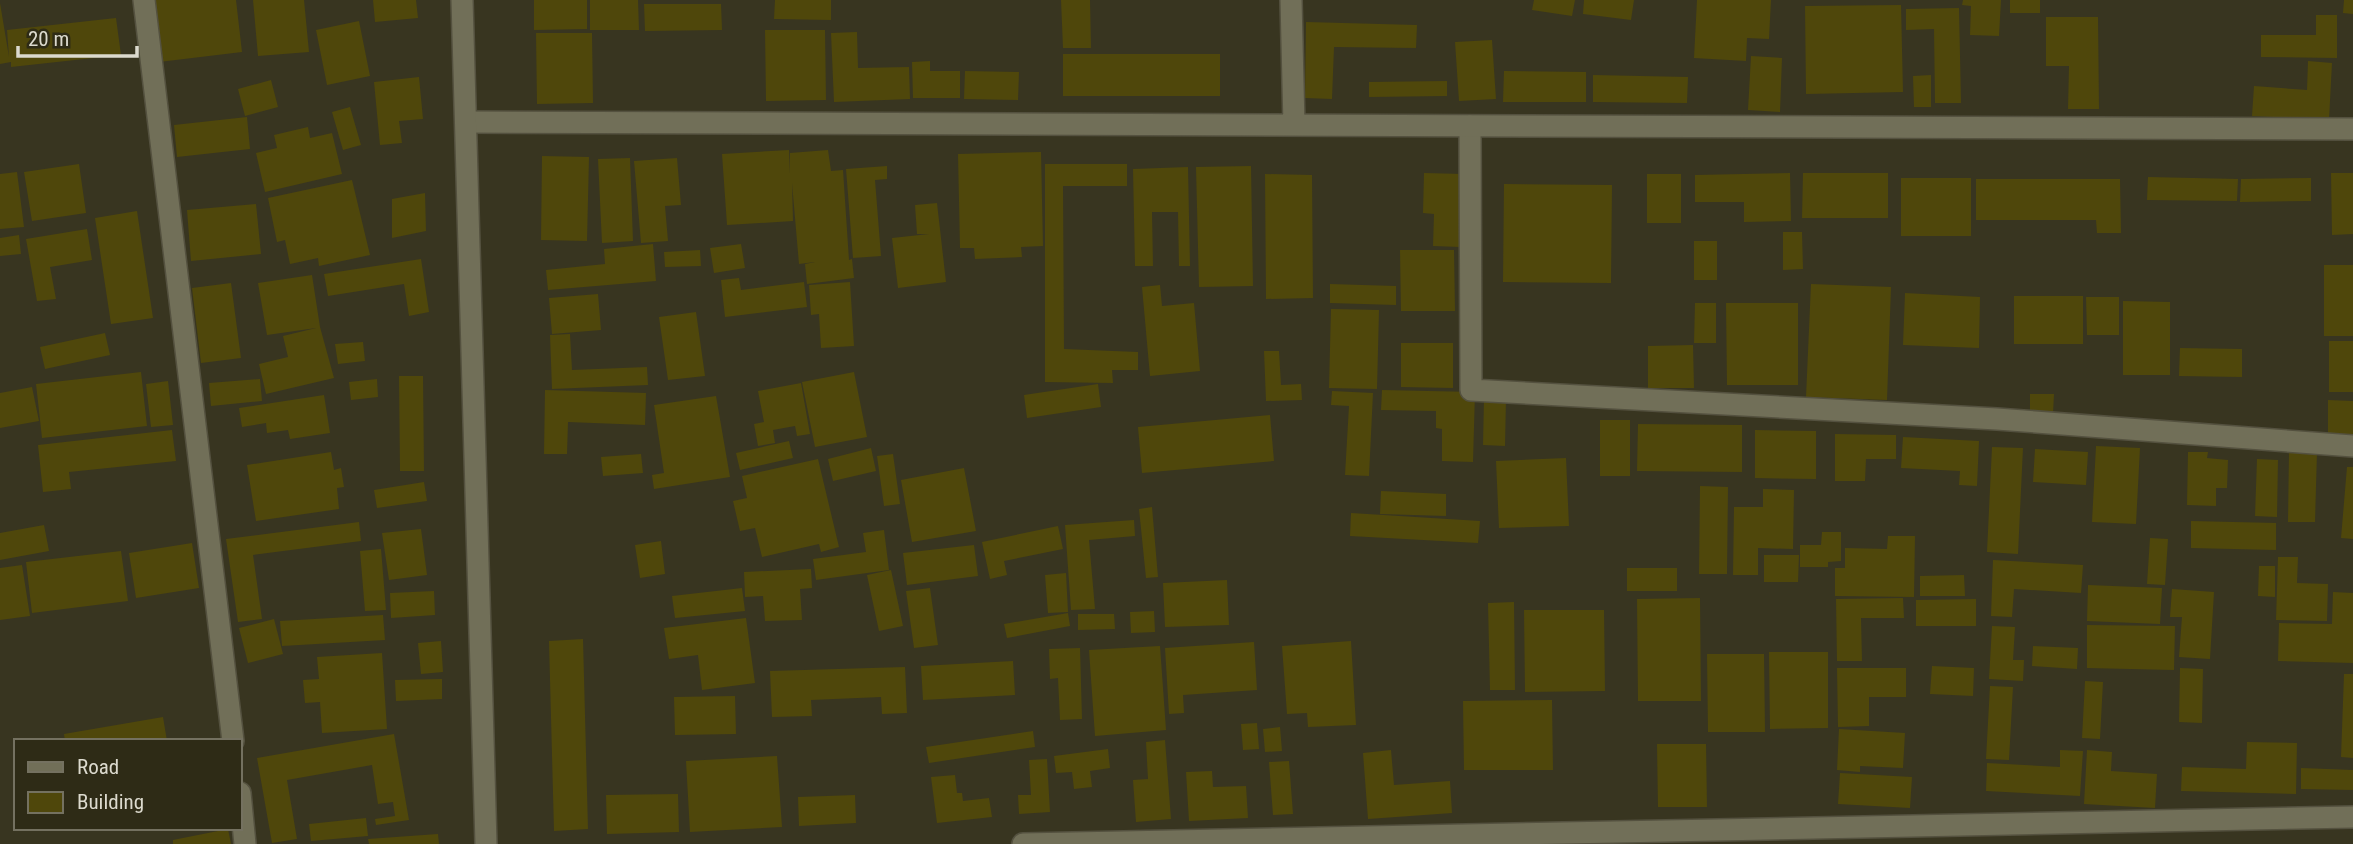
<svg xmlns="http://www.w3.org/2000/svg" width="2353" height="844" viewBox="0 0 2353 844" font-family="'Roboto Condensed',sans-serif">
<rect width="100%" height="100%" fill="#383520"/>
<!-- building -->
<path fill="#4f470b" d="M151,0H236L242,52L159,62Z
M253,0H304L309,52L258,56Z
M373,0H416L418,18L375,22Z
M534,0H587V29L534,30Z
M590,0H638L639,30H590Z
M775,0H831V20L774,19Z
M1061,0H1090L1091,48H1063Z
M1534,0H1575L1572,16L1532,10Z
M1584,0H1634L1631,20L1583,14Z
M1697,0H1771L1769,39L1747,38L1746,61L1694,58Z
M1963,0H2001L1999,36L1970,35L1971,6L1962,5Z
M2010,0H2040V13H2010Z
M2344,0H2353V14L2343,13Z
M0,3L9,57L7,30L116,18L121,55L11,67V62L0,64Z
M644,4H721L722,30L645,31Z
M1901,5L1903,92L1806,94L1805,6Z
M1959,8L1961,103H1935L1934,29L1906,30V9Z
M2316,15H2337V58L2261,57V35H2316Z
M2046,17H2098L2099,109H2068L2069,66H2046Z
M359,21L370,76L327,85L316,30Z
M1306,22L1417,25L1416,48L1334,47L1332,99L1305,98Z
M765,30H825L826,100L766,101Z
M857,32L858,68L909,67L910,99L834,102L831,33Z
M536,33H592L593,103L537,104Z
M1492,40L1496,99L1459,101L1455,42Z
M1063,54H1220V96H1063Z
M1751,56L1782,58L1780,112L1748,110Z
M930,61V71H960V98H913L912,62Z
M2308,61L2332,63L2329,120L2252,116L2254,86L2307,90Z
M965,71L1019,72L1018,100L964,99Z
M1504,71L1586,72V102H1503Z
M1593,75L1688,77L1687,103L1593,102Z
M1931,75V107H1914L1913,76Z
M419,77L423,119L399,121L402,143L380,145L374,82Z
M271,80L278,107L245,116L238,89Z
M1447,81V96L1369,97V82Z
M350,107L361,145L343,150L332,112Z
M247,117L250,149L177,157L174,125Z
M308,127L310,138L332,133L342,174L265,192L256,153L277,148L274,135Z
M789,150L790,174V153L828,150L831,171L843,170L849,260L852,259L854,278L807,284L805,264L815,262L799,264L792,183L793,221L727,225L722,154Z
M1041,152L1043,246L1021,247L1022,257L975,259L974,248H960L958,154Z
M542,156L589,157L587,241L541,240Z
M630,158L633,241L602,243L598,159Z
M677,158L681,205L665,206L668,241L641,243L634,161Z
M79,164L86,213L32,221L24,172Z
M1045,164H1127V186H1063L1064,349L1138,352V370H1112L1113,383L1045,382Z
M887,166V179L875,180L881,256L853,258L846,169Z
M1251,166L1253,286L1199,287L1196,167Z
M1188,167L1190,266H1179L1178,212H1152L1153,266H1135L1133,169Z
M17,172L24,227L0,229V174Z
M1424,173L1463,174L1460,247L1433,246L1434,214L1423,213Z
M1790,173L1791,221L1744,222V202H1695V175Z
M1803,173H1888V218H1802Z
M2331,173H2353V234L2332,235Z
M1265,174L1312,175L1313,298L1266,299Z
M1647,174H1681V223H1647Z
M2148,177L2238,179L2237,201L2147,200Z
M1901,178H1971V236H1901Z
M2311,178V201L2240,202L2241,179Z
M1976,179H2120L2121,233H2097L2096,220H1976Z
M352,180L370,255L319,266L318,258L290,264L285,240L277,242L268,198Z
M1504,184L1612,185L1611,283L1503,282Z
M425,193L426,231L392,238V199Z
M937,203L946,282L898,288L892,238L929,234H917L915,205Z
M256,204L261,254L191,261L187,210Z
M137,211L153,318L111,324L95,218Z
M87,229L92,260L50,267L56,299L37,301L26,239Z
M1783,232H1802L1803,269L1783,270Z
M19,235L21,254L0,256V238Z
M1694,241H1717V280H1694Z
M653,244L656,281L548,290L546,270L605,264L604,249Z
M741,244L745,268L714,273L710,248Z
M700,250L701,266L665,267L664,252Z
M1400,250H1454L1455,311H1401Z
M421,259L429,312L409,316L404,284L328,296L324,274Z
M2324,265H2353V336H2324Z
M312,275L320,327L334,378L266,394L259,364L288,357L283,336L316,328L267,335L258,283Z
M739,278L741,290L804,282L807,307L725,317L721,280Z
M850,282L854,346L821,348L819,314L811,315L809,285Z
M231,283L241,358L201,363L192,288Z
M1330,284L1396,286V305L1330,303Z
M1811,284L1891,287L1887,400L1806,397Z
M1160,285L1162,306L1194,303L1200,371L1150,376L1142,287Z
M1905,293L1980,297L1979,348L1903,345Z
M598,294L601,330L552,334L549,298Z
M2014,296H2083V344H2014Z
M2086,297H2119V335H2087Z
M2123,301L2170,302V375H2123Z
M1695,303H1716V343H1694Z
M1726,303H1798V385H1727Z
M1331,309L1379,310L1377,389L1329,388Z
M696,312L705,376L668,380L659,317Z
M105,333L110,355L45,369L40,347Z
M570,334L572,370L647,367L648,385L552,389L550,335Z
M2329,341H2353V392H2329Z
M363,342L365,361L338,364L335,344Z
M1401,343H1453V388L1401,387Z
M1693,345L1694,388H1648V346Z
M2180,348L2242,349V377L2179,376Z
M1264,351H1279L1281,385L1301,384L1302,400L1266,401Z
M141,372L147,426L42,438L36,384Z
M854,372L867,437L815,447L802,382Z
M399,376H423L424,471H400Z
M260,379L262,401L211,406L209,383Z
M377,379L378,397L351,400L349,382Z
M168,381L173,425L151,427L146,384Z
M801,383L810,434L797,436L795,426L773,430L775,443L758,446L754,424L764,422L758,391Z
M1098,384L1101,407L1027,418L1024,395Z
M32,387L39,421L0,428V393Z
M545,390L646,393L645,425L568,422L567,454H544Z
M1382,390L1475,392L1473,462L1442,461V429L1436,428V411L1381,410Z
M1332,391L1373,393L1369,476L1345,475L1349,406L1331,405Z
M2030,394H2054L2053,414H2030Z
M324,395L330,433L290,439L288,430L267,433L266,423L242,427L239,408Z
M716,396L730,477L654,489L652,475L664,473L654,405Z
M1484,398L1506,399L1505,446L1483,445Z
M2328,400L2353,401V434H2328Z
M1270,415L1274,461L1142,473L1138,427Z
M1600,420H1630V476H1600Z
M1638,424L1742,425V472L1637,471Z
M172,430L176,461L69,472L71,489L43,492L38,445Z
M1755,430L1816,431V479L1755,478Z
M1835,434L1896,435V459H1866L1865,481H1835Z
M1903,437L1979,441L1977,486L1959,485L1960,471L1901,468Z
M789,441L793,458L740,470L736,453Z
M2096,446L2140,448L2136,524L2092,522Z
M1992,447L2023,448L2018,554L1987,552Z
M871,448L876,471L833,481L828,459Z
M2035,449L2088,452L2086,485L2033,482Z
M2289,451L2317,452L2315,522H2288Z
M331,452L334,470L341,468L344,487L337,488L339,509L256,521L247,465Z
M2188,452H2208L2207,458L2228,460L2227,488H2216V506L2187,505Z
M641,454L643,473L603,476L601,457Z
M893,454L900,504L884,506L877,456Z
M1566,458L1569,526L1499,528L1496,461Z
M818,459L839,547L821,552L819,544L762,557L755,528L740,531L733,501L747,498L742,476Z
M2257,459L2278,460L2277,517L2255,516Z
M2347,467H2353V539L2341,538Z
M964,468L976,531L912,542L901,480Z
M424,482L427,501L377,508L374,490Z
M1700,486L1728,487L1727,574H1699Z
M1763,489L1794,490L1793,549L1758,548V575H1733L1734,507H1763Z
M1381,491L1446,494V516L1380,514Z
M1152,507L1158,577L1146,578L1139,509Z
M1351,513L1480,521L1478,543L1350,536Z
M1134,520L1135,536L1089,540L1095,609L1071,610L1065,525Z
M2191,521L2276,523V550L2191,548Z
M359,522L361,541L253,555L262,619L238,622L226,539Z
M44,525L49,551L0,560V533Z
M1058,526L1063,549L1004,561L1007,575L990,579L982,542Z
M421,529L427,575L389,580L382,533Z
M884,530L889,570L816,580L813,559L866,552L863,533Z
M1822,532H1841V561L1828,562V567H1800V545H1821Z
M1888,536H1915L1914,597L1835,596V568H1845V548L1887,549Z
M2150,538L2168,539L2165,585L2147,584Z
M661,541L665,574L640,578L635,545Z
M192,543L199,588L136,598L129,553Z
M974,545L978,576L907,585L903,553Z
M381,549L386,610L365,611L360,551Z
M121,551L128,601L32,613L26,562Z
M1764,555H1799L1798,582H1764Z
M2278,557H2298L2297,583L2328,584L2327,621L2276,620Z
M1993,560L2083,565L2081,593L2014,589L2012,617L1991,616Z
M22,565L30,616L0,620V568Z
M2259,566H2275V597L2258,596Z
M1627,568H1677V591H1627Z
M811,569L812,588L800,589L802,620L765,621L763,596L745,597L744,572Z
M891,570L903,626L879,631L867,575Z
M1066,573L1068,612L1048,613L1045,575Z
M1964,575L1965,596H1920V576Z
M1227,580L1229,625L1165,627L1163,583Z
M2088,585L2162,588L2160,624L2087,621Z
M742,588L745,611L675,618L672,596Z
M930,588L938,645L914,648L906,591Z
M2172,589L2214,592L2210,659L2179,657L2182,617H2170Z
M434,591L435,615L391,618L390,593Z
M2333,592L2353,593V663L2278,661L2279,623L2332,624Z
M1700,598L1701,701H1638L1637,599Z
M1903,598L1904,618H1861L1862,661H1837L1836,599Z
M1976,599V626H1916V600Z
M1514,602L1515,690H1490L1488,603Z
M1524,610H1604L1605,691L1525,692Z
M1154,611L1155,632L1131,633L1130,612Z
M1068,613L1070,626L1007,638L1004,624Z
M1078,614H1114L1115,629L1078,630Z
M383,615L385,640L282,646L280,621Z
M746,618L755,683L702,690L698,655L669,659L664,628Z
M274,619L283,654L248,663L239,628Z
M2087,625L2175,626L2174,670L2087,668Z
M1992,626L2015,627L2013,660H2024L2023,681L1989,679Z
M583,639L588,829L554,831L549,641Z
M441,641L443,672L421,674L418,643Z
M1351,641L1356,725L1308,727L1307,713L1287,714L1282,646Z
M1254,642L1257,690L1183,695L1184,713L1169,714L1165,648Z
M1160,646L1166,730L1095,736L1089,650Z
M2033,646L2078,648L2077,669L2032,666Z
M1080,648L1082,719L1060,720L1058,678L1050,679L1049,649Z
M1769,652H1828V728L1770,729Z
M382,653L387,729L322,733L320,702L305,703L303,680L319,679L317,657Z
M1707,654H1764L1765,732H1708Z
M1013,661L1015,695L923,700L921,666Z
M1932,666L1974,668L1973,696L1930,694Z
M905,667L907,713L882,714L881,697L811,700L812,716L772,717L770,671Z
M1837,668H1906V697H1869V726L1838,727Z
M2180,668L2203,669L2202,723L2179,722Z
M2344,674H2353V758L2341,757Z
M442,679V699L396,701L395,680Z
M2085,681L2103,682L2100,739L2082,738Z
M1990,686L2013,687L2009,760L1986,759Z
M735,696L736,734L675,735L674,697Z
M1552,700L1553,770H1464L1463,701Z
M163,717L167,741H65L64,734Z
M1257,723L1259,749L1243,750L1241,724Z
M1280,727L1282,751L1265,752L1263,729Z
M1839,729L1905,733L1903,768L1860,766V772L1837,770Z
M1033,731L1035,747L929,763L926,747Z
M394,734L409,820L376,825L375,819L395,816L393,802L378,804L372,765L287,780L297,839L272,843L257,758Z
M1165,740L1171,819L1136,822L1133,780L1148,779L1146,742Z
M2247,742L2297,743L2296,794L2181,791L2182,767L2246,769Z
M1657,744H1706L1707,807H1658Z
M1108,749L1110,768L1090,771L1092,787L1074,789L1072,772L1056,773L1054,756Z
M1391,750L1394,785L1450,781L1452,813L1368,819L1363,753Z
M2060,750L2083,751L2080,796L1986,791L1987,763L2060,767Z
M2087,750L2112,752L2111,771L2157,774L2155,808L2084,804Z
M777,756L782,827L690,832L686,761Z
M1047,759L1050,812L1019,814L1018,795H1031L1029,760Z
M1289,761L1293,814L1273,815L1269,762Z
M2301,768L2353,770V790L2301,789Z
M1212,771L1213,787L1246,786L1248,818L1189,821L1186,772Z
M1840,773L1912,777L1910,808L1838,804Z
M955,775L957,793H962L963,801L989,798L992,817L937,823L931,777Z
M678,794L679,832L607,834L606,795Z
M855,795L856,823L799,826L798,797Z
M366,818L368,836L311,841L309,824Z
M228,829L231,844H173V840Z
M438,834L439,844H369L368,839Z"/>
<g fill="none" stroke-linecap="round" stroke-linejoin="round">
<!-- service casing -->
<g stroke="#54513f" stroke-width="24">
<path id="service" d="M144,0L233,741
M1470,126L1471,390L1997,419L2353,446
M240,793L245,844"/>
</g>
<!-- minor casing -->
<g stroke="#54513f" stroke-width="24">
<path id="minor" d="M1291,0L1294,125
M466,122L2353,129
M1023,844L2353,817"/>
</g>
<!-- tertiary casing -->
<g stroke="#54513f" stroke-width="24">
<path id="tertiary" d="M462,0L486,844"/>
</g>
<!-- service -->
<use href="#service" stroke="#716f58" stroke-width="21"/>
<!-- minor -->
<use href="#minor" stroke="#716f58" stroke-width="21"/>
<!-- tertiary -->
<use href="#tertiary" stroke="#716f58" stroke-width="21"/>
</g>
<!-- legend -->
<rect x="14" y="739" width="228" height="91" fill="#2e2b16" stroke="#747160" stroke-width="2"/>
<rect x="28" y="762" width="35" height="10" fill="#716f58" stroke="#747160" stroke-width="2"/>
<text x="77" y="774" font-size="21" fill="#dcdace">Road</text>
<rect x="28" y="792" width="35" height="21" fill="#4f470b" stroke="#747160" stroke-width="2"/>
<text x="77" y="809" font-size="21" fill="#dcdace">Building</text>
<!-- scale -->
<path d="M18 46v10h119v-10" fill="none" stroke="#dcdace" stroke-width="3.5"/>
<text x="28" y="46" font-size="21" fill="#dcdace" stroke="#2e2b16" stroke-width="5" paint-order="stroke">20 m</text>
</svg>
